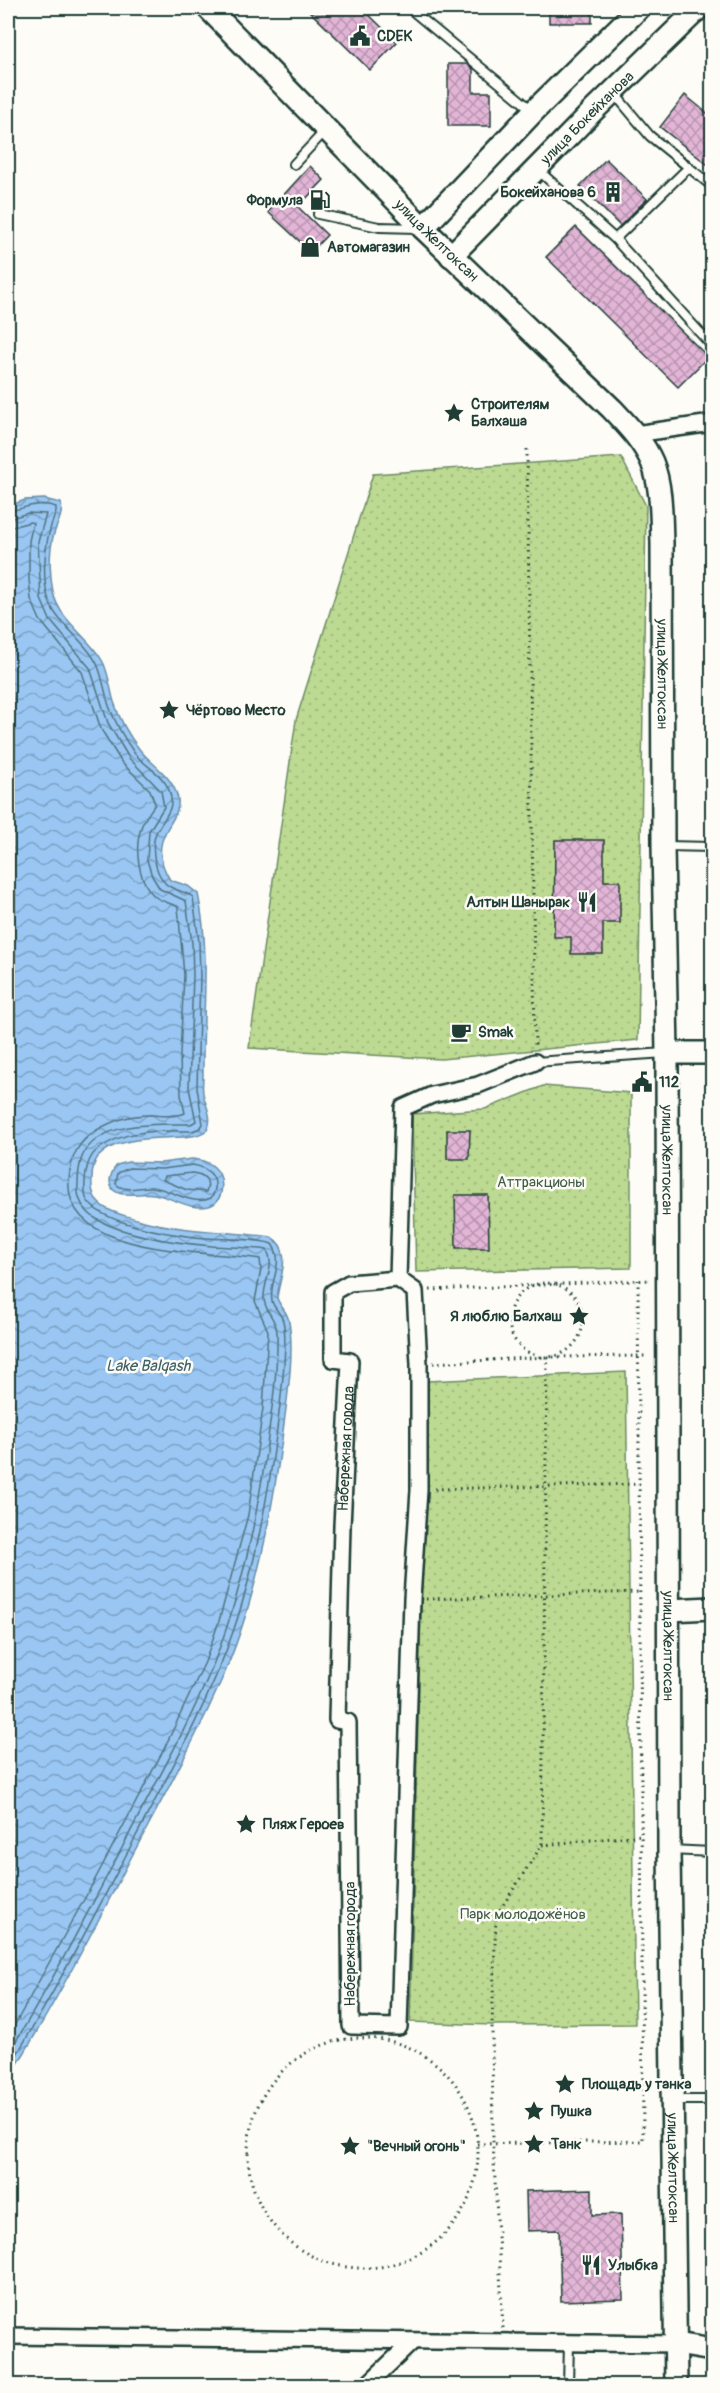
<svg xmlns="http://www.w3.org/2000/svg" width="720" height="2393" viewBox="0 0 720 2393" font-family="Pangolin,sans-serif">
<defs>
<pattern id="grass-tufts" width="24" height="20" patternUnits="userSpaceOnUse" patternTransform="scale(1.5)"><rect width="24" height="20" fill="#bdda92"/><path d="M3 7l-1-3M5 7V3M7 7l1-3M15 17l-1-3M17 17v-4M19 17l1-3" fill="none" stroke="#a2bc7e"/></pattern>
<pattern id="park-dots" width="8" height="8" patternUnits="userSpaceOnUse" patternTransform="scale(1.5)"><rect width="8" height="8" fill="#bdda92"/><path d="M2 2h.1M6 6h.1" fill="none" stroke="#a2bc7e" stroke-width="1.8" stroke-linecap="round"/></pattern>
<pattern id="water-waves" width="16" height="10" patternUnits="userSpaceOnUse" patternTransform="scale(1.5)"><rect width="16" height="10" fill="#99c6f3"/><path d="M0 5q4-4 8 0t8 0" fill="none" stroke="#7ca2c6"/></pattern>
<pattern id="building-cross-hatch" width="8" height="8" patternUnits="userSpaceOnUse" patternTransform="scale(1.5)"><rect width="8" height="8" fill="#e2b5d7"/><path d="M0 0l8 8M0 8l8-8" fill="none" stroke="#b794af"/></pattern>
</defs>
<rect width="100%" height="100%" fill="#fdfcf7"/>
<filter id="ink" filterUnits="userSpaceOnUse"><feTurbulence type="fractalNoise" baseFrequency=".0167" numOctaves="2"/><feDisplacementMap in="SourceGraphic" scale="12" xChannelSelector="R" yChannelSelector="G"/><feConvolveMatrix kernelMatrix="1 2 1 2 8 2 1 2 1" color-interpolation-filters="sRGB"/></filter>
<g filter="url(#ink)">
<!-- grass -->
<path fill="url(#grass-tufts)" stroke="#6e8c63" stroke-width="1.5" d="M710,1370H712V1578H711Z"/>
<!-- park -->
<path fill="url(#park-dots)" stroke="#6e8c63" stroke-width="1.5" d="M621,457L646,506L638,1040L441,1059L249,1048L296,720L373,474Z
M543,1086L631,1093V1268L416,1272L412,1114L485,1109Z
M626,1372L635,2024L492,2025L410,2022L427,1381Z"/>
<!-- water -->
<path fill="url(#water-waves)" stroke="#688fa7" stroke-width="1.5" d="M44,499L61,503C64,517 54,527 52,542C49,556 50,577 53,592C59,621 90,637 103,662C109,674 110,689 114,702C119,718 129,736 140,750C153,766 170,774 177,795C186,823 142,833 170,880L188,886L198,894C211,954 202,1014 203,1075C203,1081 202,1087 203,1093C205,1104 213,1117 208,1128C198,1147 125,1126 98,1157C93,1163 92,1172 92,1179C89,1210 116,1213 140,1220C184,1232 227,1231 271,1237C294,1250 279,1278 277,1298C280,1307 288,1312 289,1322C295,1355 286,1406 282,1439C271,1518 256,1599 225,1672C198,1735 165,1794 133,1854C93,1931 53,2007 8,2080V506L25,500Z
M192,1159C200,1160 208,1161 214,1167C225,1177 225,1201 209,1206C190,1211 172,1197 154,1194C141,1191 112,1202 110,1182C110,1175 112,1171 117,1165L128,1162L161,1163Z"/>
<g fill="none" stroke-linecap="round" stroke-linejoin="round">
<!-- shore -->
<path stroke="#507480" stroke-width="1.5" d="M8,511C24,509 40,500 56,507V512C44,540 37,591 58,617C70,632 90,648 98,666C103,679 105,693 109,706C115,722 125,740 135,754C145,766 163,774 169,790C176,808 165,816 157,831C150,845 154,871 165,883C171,890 185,891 193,897L199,942L200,976L197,1088L203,1124L200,1128L192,1131C159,1131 124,1128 96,1151C88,1158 86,1169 85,1180C85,1186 84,1192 86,1198C97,1223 169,1234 195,1237C216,1240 254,1237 272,1244C286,1264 268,1281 272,1301C274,1309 281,1313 283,1321C289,1342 280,1405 277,1429C268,1497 256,1564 234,1629C209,1702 171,1770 135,1838C94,1916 54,1994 8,2069
M8,519L28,513L46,514L38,542L41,599L50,620L90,668L108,723L129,758L161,791L164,807L149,831L147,860L152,876L160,889L186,901L192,943L193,975L189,1088L196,1121L191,1124C159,1124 98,1120 82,1157C79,1166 78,1175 78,1184C76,1200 86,1214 100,1221C131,1237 177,1243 212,1246C230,1247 249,1247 267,1250C276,1267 263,1281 264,1299C265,1312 276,1318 277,1332C278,1369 272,1408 267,1445C257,1519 241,1595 213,1665C188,1728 153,1787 122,1848C85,1917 49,1988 8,2054
M8,528L30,522L33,523L29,541V579L31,599L40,620L82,672L101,729L122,763L150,790L155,804C150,812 143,820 141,828C134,849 138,884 157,898C163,902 171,903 178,907L184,975L180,1054L181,1095L185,1113C175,1118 160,1115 149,1115C131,1115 112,1121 97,1130C77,1142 71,1157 69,1179C62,1258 210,1250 260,1259L261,1269L255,1301L268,1331L263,1408L248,1515L219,1621L205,1662L164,1749L91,1887L8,2037
M193,1165C210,1168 222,1181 211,1198C192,1207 172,1189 152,1187C141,1186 125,1193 116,1184L118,1173L129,1168L162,1169Z
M192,1173C204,1174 211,1180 206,1192L187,1190L163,1180L165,1176Z"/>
</g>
<!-- building -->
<path fill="url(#building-cross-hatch)" stroke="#1f3d34" stroke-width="1.5" d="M306,8H362L397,42L370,70Z
M549,8H592V23H549Z
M448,64H467L473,69V92H491V126H448Z
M685,95L712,117V168L660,127Z
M606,159L647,199L620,226L580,186Z
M310,166L324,180L298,207L327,235L311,252L268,212Z
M576,227L708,357L678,387L546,257Z
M555,840H604V881H620V923H603V954H571V937H554Z
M447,1130H470L469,1159H447Z
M455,1195H488L489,1248H456Z
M592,2189V2215L621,2214L623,2299L561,2301L559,2230L527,2231L526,2191Z"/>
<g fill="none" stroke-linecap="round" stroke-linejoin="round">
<!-- lane casing -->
<g stroke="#1f3d34" stroke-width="12">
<path id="lane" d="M409,8L532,110
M614,93L650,136L712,186
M294,164L325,131
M538,170L615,239L712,346
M318,214L379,227L417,228
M615,239L689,167
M666,846L712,847
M535,1062L665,1053
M670,1850L712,1852
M675,2100H712
M568,2386L569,2342"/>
</g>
<!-- street casing -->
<g stroke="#1f3d34" stroke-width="20">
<g id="street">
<path d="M635,434L712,423"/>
<path id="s1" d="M398,1279L415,1291L419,1364V1490L412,1599L399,2027L351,2026L348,1722L337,1720L342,1526L350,1361L333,1359V1292L349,1283L398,1279L403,1108L432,1095L478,1085L535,1062"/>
<path d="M8,2336L677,2344"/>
<path d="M366,2386L412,2342"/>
</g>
</g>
<!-- secondary casing -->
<g stroke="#1f3d34" stroke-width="26">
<g id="secondary">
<path id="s2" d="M208,8L423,228L612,409C627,425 643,441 652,462C662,487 661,517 662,543L663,846L667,1053L669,1850L676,2386"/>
<path d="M423,228L534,111L639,8"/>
<path id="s3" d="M451,256L594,110L699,8"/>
<path d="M667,1053H712"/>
<path d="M669,1610L712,1608"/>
<path d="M677,2344L712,2350"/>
</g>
</g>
<!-- path -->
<path stroke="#1f3d34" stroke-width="3" stroke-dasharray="1.5 4.5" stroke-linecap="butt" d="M527,449L535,1047
M509 1320a37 37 0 1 1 74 0a37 37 0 1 1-74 0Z
M430,1290L651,1280
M433,1363L547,1357L648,1356
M435,1489L640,1484
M426,1599L640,1592
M542,1845L642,1835
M248 2153a115 115 0 1 1 230 0a115 115 0 1 1-230 0Z
M477,2144L643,2141L638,1280
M503,2328L493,2143L492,2025L496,1916L542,1845L547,1357"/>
<!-- lane -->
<use href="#lane" stroke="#fdfcf7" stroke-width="8"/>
<!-- street -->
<use href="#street" stroke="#fdfcf7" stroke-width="15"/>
<!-- secondary -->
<use href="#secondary" stroke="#fdfcf7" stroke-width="21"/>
</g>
</g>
<!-- icons -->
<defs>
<g id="civic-bare" transform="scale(1.62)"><path d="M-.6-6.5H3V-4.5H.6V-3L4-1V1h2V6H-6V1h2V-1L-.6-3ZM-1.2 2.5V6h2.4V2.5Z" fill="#1f3d34" stroke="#fdfcf7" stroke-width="2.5" paint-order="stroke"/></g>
<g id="building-bare" transform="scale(1.62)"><path d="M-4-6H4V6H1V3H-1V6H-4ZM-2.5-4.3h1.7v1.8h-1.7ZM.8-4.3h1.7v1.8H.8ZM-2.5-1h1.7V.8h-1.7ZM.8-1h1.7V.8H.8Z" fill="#1f3d34" stroke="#fdfcf7" stroke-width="2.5" paint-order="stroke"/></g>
<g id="fuel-bare" transform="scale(1.62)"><path d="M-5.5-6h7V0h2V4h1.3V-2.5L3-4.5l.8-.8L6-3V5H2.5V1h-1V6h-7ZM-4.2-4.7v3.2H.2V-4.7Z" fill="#1f3d34" stroke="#fdfcf7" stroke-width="2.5" paint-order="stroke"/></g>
<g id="shop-bare" transform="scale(1.62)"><path d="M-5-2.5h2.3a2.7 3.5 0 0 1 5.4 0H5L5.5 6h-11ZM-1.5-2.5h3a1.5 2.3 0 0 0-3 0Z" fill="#1f3d34" stroke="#fdfcf7" stroke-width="2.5" paint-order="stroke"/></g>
<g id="sight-bare" transform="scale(1.62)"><path d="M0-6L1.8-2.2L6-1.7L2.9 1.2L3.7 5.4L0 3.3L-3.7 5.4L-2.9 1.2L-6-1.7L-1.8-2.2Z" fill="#1f3d34" stroke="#fdfcf7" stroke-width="2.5" paint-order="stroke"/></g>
<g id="restaurant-bare" transform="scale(1.62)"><path d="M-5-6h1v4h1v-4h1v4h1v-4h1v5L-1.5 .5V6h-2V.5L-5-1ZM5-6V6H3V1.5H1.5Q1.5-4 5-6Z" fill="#1f3d34" stroke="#fdfcf7" stroke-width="2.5" paint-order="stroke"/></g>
<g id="cafe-bare" transform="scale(1.62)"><path d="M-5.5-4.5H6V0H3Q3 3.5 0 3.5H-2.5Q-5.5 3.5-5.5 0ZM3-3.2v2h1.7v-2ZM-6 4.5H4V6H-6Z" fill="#1f3d34" stroke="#fdfcf7" stroke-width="2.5" paint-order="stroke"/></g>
</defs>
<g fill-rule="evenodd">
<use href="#civic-bare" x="360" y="36"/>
<use href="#building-bare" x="613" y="192"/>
<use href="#fuel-bare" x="320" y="200"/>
<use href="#shop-bare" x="310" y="247"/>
<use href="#sight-bare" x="454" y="413"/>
<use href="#sight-bare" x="169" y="710"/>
<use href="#restaurant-bare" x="587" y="902"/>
<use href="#cafe-bare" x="461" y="1032"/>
<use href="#civic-bare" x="642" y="1082"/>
<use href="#sight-bare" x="579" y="1316"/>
<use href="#sight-bare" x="246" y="1824"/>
<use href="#sight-bare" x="565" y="2084"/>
<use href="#sight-bare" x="534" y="2111"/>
<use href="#sight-bare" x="534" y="2144"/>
<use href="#sight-bare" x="350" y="2146"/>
<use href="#restaurant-bare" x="591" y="2265"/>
</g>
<g text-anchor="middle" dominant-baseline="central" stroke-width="5" stroke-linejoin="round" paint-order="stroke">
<!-- poi labels -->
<g font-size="15" font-weight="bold" fill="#1f3d34" stroke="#fdfcf7" text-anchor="start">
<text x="377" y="36">CDEK</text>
<text x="596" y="192" text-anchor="end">Бокейханова 6</text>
<text x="303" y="200" text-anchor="end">Формула</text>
<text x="327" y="247">Автомагазин</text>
<text x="471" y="404">Строителям<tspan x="471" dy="17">Балхаша</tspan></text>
<text x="186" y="710">Чёртово Место</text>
<text x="570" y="902" text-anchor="end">Алтын Шанырак</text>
<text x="478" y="1032">Smak</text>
<text x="659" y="1082">112</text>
<text x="562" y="1316" text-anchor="end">Я люблю Балхаш</text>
<text x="263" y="1824">Пляж Героев</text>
<text x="582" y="2084">Площадь у танка</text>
<text x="551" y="2111">Пушка</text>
<text x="551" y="2144">Танк</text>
<text x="367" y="2146">"Вечный огонь"</text>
<text x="608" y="2265">Улыбка</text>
</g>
<!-- street labels -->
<g font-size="15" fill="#1f3d34" stroke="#fdfcf7">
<text stroke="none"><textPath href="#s3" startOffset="194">улица Бокейханова</textPath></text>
<text stroke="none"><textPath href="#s2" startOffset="326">улица Желтоксан</textPath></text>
<text stroke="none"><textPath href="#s2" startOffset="849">улица Желтоксан</textPath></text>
<text stroke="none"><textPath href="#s2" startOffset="1335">улица Желтоксан</textPath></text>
<text stroke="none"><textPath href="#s1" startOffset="1392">Набережная города</textPath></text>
<text stroke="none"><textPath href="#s2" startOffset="1821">улица Желтоксан</textPath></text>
<text transform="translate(350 1944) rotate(-90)">Набережная города</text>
<text stroke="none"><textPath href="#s2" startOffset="2343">улица Желтоксан</textPath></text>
</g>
<!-- park labels -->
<g font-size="15" fill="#3f5c47" stroke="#fdfcf7">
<text x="541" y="1182">Аттракционы</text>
<text x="523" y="1914">Парк молодожёнов</text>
</g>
<!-- water labels -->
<g font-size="16" font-style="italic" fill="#3e5f64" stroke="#fdfcf7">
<text x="148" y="1366">Lake Balqash</text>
</g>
</g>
<!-- margin -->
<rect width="720" height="2393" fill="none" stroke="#fdfcf7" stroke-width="30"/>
<rect x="15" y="15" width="690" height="2363" fill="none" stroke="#1f3d34" stroke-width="2" filter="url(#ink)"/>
</svg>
